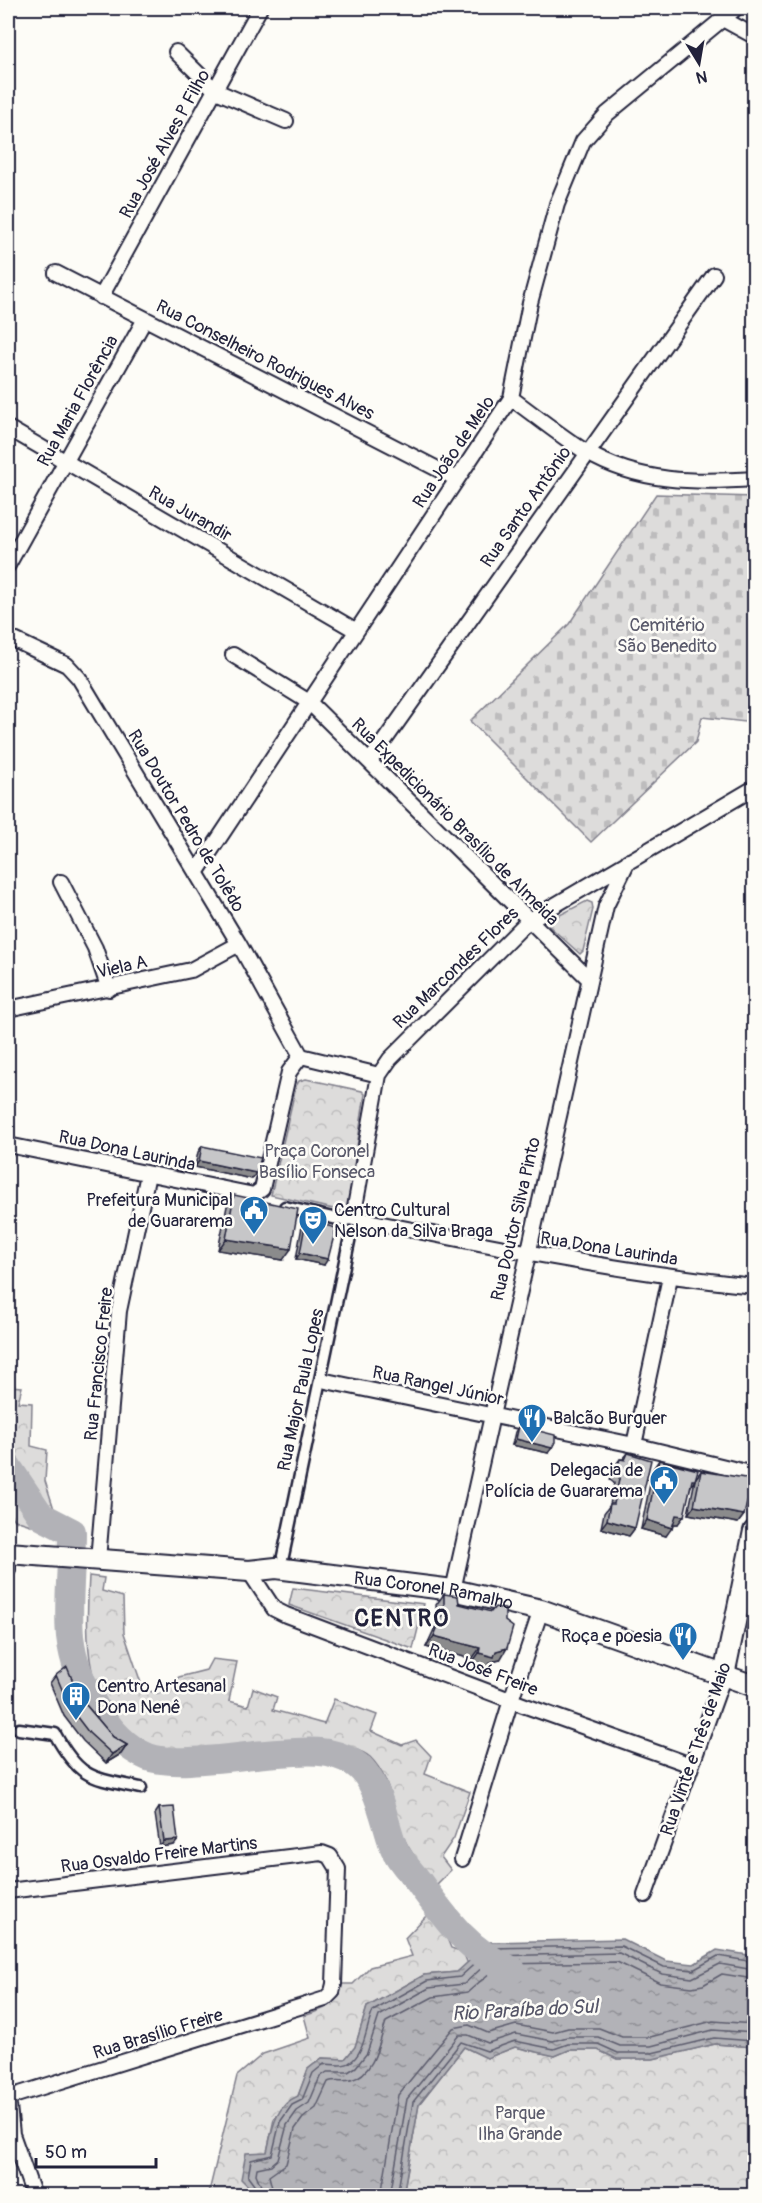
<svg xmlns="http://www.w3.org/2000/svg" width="762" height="2203" viewBox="0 0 762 2203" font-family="Pangolin,sans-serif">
<defs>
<pattern id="forest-crowns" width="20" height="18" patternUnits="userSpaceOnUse" patternTransform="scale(1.5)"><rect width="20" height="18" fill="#dddcdb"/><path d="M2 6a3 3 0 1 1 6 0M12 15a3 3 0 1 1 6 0" fill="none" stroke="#bdbcbd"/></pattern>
<pattern id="cemetery-stones" width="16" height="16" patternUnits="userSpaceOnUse" patternTransform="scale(1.5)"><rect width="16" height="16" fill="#dddcdb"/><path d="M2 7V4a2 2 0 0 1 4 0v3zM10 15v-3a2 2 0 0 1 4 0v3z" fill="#bdbcbd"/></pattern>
<pattern id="water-ripples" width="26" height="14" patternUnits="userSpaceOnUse" patternTransform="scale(1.5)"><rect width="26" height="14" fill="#b2b2b7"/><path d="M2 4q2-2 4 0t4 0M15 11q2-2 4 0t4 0" fill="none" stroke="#909096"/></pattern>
</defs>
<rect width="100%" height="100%" fill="#fdfcf7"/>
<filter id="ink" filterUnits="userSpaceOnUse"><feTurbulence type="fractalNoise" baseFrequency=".0167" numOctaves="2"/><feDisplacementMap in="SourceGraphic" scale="12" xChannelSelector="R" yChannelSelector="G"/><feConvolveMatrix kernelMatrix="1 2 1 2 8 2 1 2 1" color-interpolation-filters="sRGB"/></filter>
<g filter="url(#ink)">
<!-- forest -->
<path fill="url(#forest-crowns)" stroke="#807f8b" stroke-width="1.5" d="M587,901L592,903L593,909L583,951L580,954L548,925L552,919Z
M306,1079L362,1091L365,1094L347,1212L271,1195L296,1086L299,1081Z
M8,1386L22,1387L18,1402L32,1403L31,1446L47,1450L45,1481L55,1512L35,1517L31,1525L15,1520L8,1510Z
M89,1576L104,1578L102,1591L123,1597L124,1633L143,1689L159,1694L179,1677L206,1670L212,1659L237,1662L229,1701L248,1706L253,1688L277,1697L273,1710L324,1724L334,1699L377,1715L371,1731L402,1745L416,1740L431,1756L425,1774L470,1792L454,1838L441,1857L451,1870L436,1885C426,1871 412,1856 405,1840C393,1814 392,1778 370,1757C359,1748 337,1744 323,1742C271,1736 221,1754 169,1751C161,1751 152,1745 144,1741C81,1712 86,1634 89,1576Z
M293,1588L424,1604L413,1649L289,1605Z
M427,1915L443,1929L451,1948L463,1952L468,1964L457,1972L424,1975L367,2007L355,2047L345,2059L322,2058L308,2069L298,2096L274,2119L267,2152L249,2187L252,2195L208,2196L237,2076L263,2054L310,2038L304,2016C323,2010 337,2006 340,1984H353L370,1967L412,1956L405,1938Z
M715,2044L754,2047V2195L403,2196L419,2104L464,2047L487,2058L515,2047L555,2056L569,2050H598L617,2059H653Z"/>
<!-- cemetery -->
<path fill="url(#cemetery-stones)" stroke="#807f8b" stroke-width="1.5" d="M656,494L754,497V723L702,717L696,742L591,842L470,721L569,624Z"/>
<!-- water -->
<path fill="url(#water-ripples)" stroke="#787885" stroke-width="1.5" d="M622,1939L666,1961L694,1964L717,1950L754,1956V2047L715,2044L653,2059H617L598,2050H569L555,2056L515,2047L487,2058L464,2047L419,2104L403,2195H252L249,2187L241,2179L246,2153L267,2152C272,2130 275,2105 298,2096L308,2069L322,2058L345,2059L355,2047L367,2007L424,1975L457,1972L490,1942Z"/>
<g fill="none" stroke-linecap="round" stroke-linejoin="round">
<!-- shore -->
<path stroke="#5c5c6d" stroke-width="1.5" d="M257,2196L254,2185L248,2177L251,2160L272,2155L280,2122L292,2105L302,2100L313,2073L324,2064C331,2064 343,2067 349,2063C365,2054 366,2026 373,2011L427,1981L460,1977L492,1948L621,1946L664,1967L693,1970L718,1956L754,1962
M265,2196L256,2174L257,2168L271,2165L278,2159L287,2125L297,2111L309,2103L320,2077L327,2072H348L356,2067L367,2053L379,2016L429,1988L464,1984L495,1956L619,1953L662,1974L692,1978L720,1964L754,1970
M274,2196L269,2176L286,2164L295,2129L303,2118L316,2108L328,2082C335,2079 343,2082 351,2080C375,2074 379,2042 386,2022L433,1997L468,1992L500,1964L617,1962L660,1983L692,1987L703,1985L722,1974L754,1979
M381,2196L398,2095L453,2028L469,2025L488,2033L516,2025L553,2032L568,2028H599L622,2037H650L713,2021L754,2024
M390,2196L407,2099L459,2035H468L488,2043L516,2034L553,2041L567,2037H598L620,2046H651L713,2030L754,2033
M397,2196L413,2102L461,2042L487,2051L515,2041L554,2049L568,2044H598L618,2053H652L714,2038L754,2041"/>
<!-- river -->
<path stroke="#b2b2b7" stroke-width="28" d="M8,1467L41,1516L72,1532C72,1566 67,1603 70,1636C75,1680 106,1740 148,1757C172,1767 238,1756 266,1754C295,1752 329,1746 354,1763C379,1779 384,1823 394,1848C399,1860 410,1871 418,1881C444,1917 469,1953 512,1970"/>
<!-- pedestrian casing -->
<g stroke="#22223b" stroke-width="15">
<path id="pedestrian" d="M285,1207L346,1221
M283,1556L351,1232
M19,1729L55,1734C80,1780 93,1778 141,1788"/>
</g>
<!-- minor casing -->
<g stroke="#22223b" stroke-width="18">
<path id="minor" d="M721,18L754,36
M176,52L216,91L286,121
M56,273L457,479
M101,297L260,8
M511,398C536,416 560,436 586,452C638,483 696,483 754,479
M8,428L355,630
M8,565L145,319
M8,637L67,665L79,678L239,944L301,1056
M233,655L309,702L589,979
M370,761L714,275
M754,788L528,921L390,1059L379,1075L353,1218C486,1245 619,1272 754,1286
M196,873L511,398L530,303L557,204L583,141L607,114L736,8
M61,882L95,948L109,989
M8,1009L191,970L239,944
M301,1056L379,1075
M8,1145L254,1195L262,1189L289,1072L301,1056
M326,1381L634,1445L754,1474
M634,1445L670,1277
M98,1560L119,1311L148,1174
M8,1570V1553
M249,1571L274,1609L286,1615L523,1705L691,1765
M453,1590L606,906L628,861
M462,1859L511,1700L541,1610
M8,1891L322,1853L330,1856L338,1869L334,1984L332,1992L325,1999L10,2097
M645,1895L724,1675
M9,2106L12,2134L34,2196"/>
</g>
<!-- secondary casing -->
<g stroke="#22223b" stroke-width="24">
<g id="secondary">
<path id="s1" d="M8,1553L249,1571L276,1568L453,1590L541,1610L754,1686"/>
<path d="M724,1675L754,1531"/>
</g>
</g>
<!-- pedestrian -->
<use href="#pedestrian" stroke="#fdfcf7" stroke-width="10"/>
<!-- minor -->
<use href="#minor" stroke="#fdfcf7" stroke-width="14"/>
<!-- secondary -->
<use href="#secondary" stroke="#fdfcf7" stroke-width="20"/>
</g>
<!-- wall -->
<path fill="#aaaaac" stroke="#22223b" stroke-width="1.5" d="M202,1146L256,1173L252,1179L195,1167L198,1152Z
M234,1195L283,1260L218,1250L227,1206Z
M306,1220L324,1265L296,1259L302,1226Z
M519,1426L548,1453L512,1445L515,1432Z
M628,1453L635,1528L629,1536L601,1528L604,1513L610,1505L614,1483L610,1480L614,1467L620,1459H623Z
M659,1460L696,1478L701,1471L744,1515L738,1523L688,1514L695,1480L691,1486L678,1524H673L666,1536L641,1529L653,1469Z
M444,1594L459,1604L500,1660L491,1662L487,1668L471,1664L472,1659L426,1647L437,1623L436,1605Z
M56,1675L80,1698L113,1737L127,1745L121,1754L106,1763L83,1741L64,1716L50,1683Z
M159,1808L178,1840L174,1845L160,1847L155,1814Z"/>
<!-- shaded-wall -->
<path fill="#8b8b8c" stroke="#22223b" stroke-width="1.5" d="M199,1161L256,1173L252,1179L195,1167Z
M226,1239L291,1249L283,1260L218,1250Z
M300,1253L328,1259L324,1265L296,1259Z
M516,1439L552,1448L548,1453L512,1445Z
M694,1506L744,1515L738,1523L688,1514Z
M676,1515L684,1516L678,1524H670Z
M607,1520L635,1528L629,1536L601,1528Z
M647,1520L672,1528L666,1536L641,1529Z
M434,1636L480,1648L472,1659L426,1647Z
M507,1648L500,1660L491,1662L487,1668L471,1664L479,1653L496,1651Z
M127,1745L121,1754L106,1763L112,1754Z
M178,1840L174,1845L160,1847L164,1841Z"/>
<!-- building -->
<path fill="#c6c6c8" stroke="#22223b" stroke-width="1.5" d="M202,1146L261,1158L256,1173L199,1161Z
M234,1195L298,1209L291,1249L226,1239Z
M306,1220L336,1228L328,1259L300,1253Z
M519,1426L555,1435V1442L552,1448L516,1439Z
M628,1453L651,1460L635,1528L607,1520L610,1504H614L620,1475L616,1471L620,1459L625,1460Z
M659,1460L698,1470L695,1480H692L684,1516L676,1515L672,1528L647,1520Z
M701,1471L745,1478L751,1486L744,1515L694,1506Z
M444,1594L458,1596L459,1604L491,1612L495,1607L505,1609V1621L513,1627L507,1648L496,1651L494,1657L479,1653L480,1648L434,1636L444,1612Z
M67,1667L80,1698L113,1737L127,1745L112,1754L89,1733L70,1708L56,1675Z
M174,1807L178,1840L164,1841L159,1808Z"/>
</g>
<!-- icons -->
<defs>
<g id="civic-pin" transform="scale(1.5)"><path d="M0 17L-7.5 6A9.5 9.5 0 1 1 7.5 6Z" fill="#1f6fb2" stroke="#fdfcf7"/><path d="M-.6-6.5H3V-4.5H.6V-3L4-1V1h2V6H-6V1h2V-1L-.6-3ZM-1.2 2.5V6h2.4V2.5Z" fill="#fff"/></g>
<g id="theatre-pin" transform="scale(1.5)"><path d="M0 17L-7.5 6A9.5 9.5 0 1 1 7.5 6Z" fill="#1f6fb2" stroke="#fdfcf7"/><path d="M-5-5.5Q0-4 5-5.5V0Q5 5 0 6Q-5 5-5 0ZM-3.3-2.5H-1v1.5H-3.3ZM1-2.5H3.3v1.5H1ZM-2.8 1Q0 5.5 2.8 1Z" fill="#fff"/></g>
<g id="restaurant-pin" transform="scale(1.5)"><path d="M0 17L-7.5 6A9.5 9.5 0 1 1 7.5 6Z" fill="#1f6fb2" stroke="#fdfcf7"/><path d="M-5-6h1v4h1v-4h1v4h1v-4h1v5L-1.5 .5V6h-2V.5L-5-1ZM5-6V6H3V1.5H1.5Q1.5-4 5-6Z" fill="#fff"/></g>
<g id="building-pin" transform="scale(1.5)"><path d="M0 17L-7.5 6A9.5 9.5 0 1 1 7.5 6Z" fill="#1f6fb2" stroke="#fdfcf7"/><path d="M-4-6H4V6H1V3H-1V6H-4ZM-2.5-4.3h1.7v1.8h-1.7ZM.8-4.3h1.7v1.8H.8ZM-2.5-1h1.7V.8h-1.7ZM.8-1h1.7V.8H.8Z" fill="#fff"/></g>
</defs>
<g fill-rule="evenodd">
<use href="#civic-pin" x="254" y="1210"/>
<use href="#theatre-pin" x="313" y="1220"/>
<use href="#restaurant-pin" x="532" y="1418"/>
<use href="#civic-pin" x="664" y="1480"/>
<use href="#restaurant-pin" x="683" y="1636"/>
<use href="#building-pin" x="76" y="1696"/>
</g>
<g text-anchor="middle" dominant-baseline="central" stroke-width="5" stroke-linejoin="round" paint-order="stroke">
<!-- street labels -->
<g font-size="18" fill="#22223b" stroke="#fdfcf7">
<text transform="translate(165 144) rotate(-61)">Rua José Alves P Filho</text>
<text transform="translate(265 360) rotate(27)">Rua Conselheiro Rodrigues Alves</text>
<text transform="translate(78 401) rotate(-61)">Rua Maria Florência</text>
<text transform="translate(454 452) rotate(-56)">Rua João de Melo</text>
<text transform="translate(526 507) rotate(-55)">Rua Santo Antônio</text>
<text transform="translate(190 514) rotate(30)">Rua Jurandir</text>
<text transform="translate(186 821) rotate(59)">Rua Doutor Pedro de Tolêdo</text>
<text transform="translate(455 822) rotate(45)">Rua Expedicionário Brasílio de Almeida</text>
<text transform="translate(122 967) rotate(-13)">Viela A</text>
<text transform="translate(456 968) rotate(-44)">Rua Marcondes Flores</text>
<text transform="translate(127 1151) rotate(12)">Rua Dona Laurinda</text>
<text transform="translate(516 1219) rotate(-77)">Rua Doutor Silva Pinto</text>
<text transform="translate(609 1249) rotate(9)">Rua Dona Laurinda</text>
<text transform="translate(99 1364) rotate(-84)">Rua Francisco Freire</text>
<text transform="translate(438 1386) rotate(12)">Rua Rangel Júnior</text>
<text transform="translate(301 1390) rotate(-78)">Rua Major Paula Lopes</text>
<text stroke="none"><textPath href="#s1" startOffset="428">Rua Coronel Ramalho</textPath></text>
<text transform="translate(483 1670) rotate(21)">Rua José Freire</text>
<text transform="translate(696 1749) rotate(-71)">Rua Vinte e Três de Maio</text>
<text transform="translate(159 1855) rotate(-7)">Rua Osvaldo Freire Martins</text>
<text transform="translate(158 2034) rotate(-17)">Rua Brasílio Freire</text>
</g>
<!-- park labels -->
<g font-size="18" fill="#5a5a6b" stroke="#fdfcf7">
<text x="667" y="625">Cemitério<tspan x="667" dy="21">São Benedito</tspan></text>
<text x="317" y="1151">Praça Coronel<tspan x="317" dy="21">Basílio Fonseca</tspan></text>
<text x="520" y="2113">Parque<tspan x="520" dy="21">Ilha Grande</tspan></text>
</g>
<!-- poi labels -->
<g font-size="18" fill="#22223b" stroke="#fdfcf7" text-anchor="end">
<text x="233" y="1200">Prefeitura Municipal<tspan x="233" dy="21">de Guararema</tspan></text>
<text x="334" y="1210" text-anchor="start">Centro Cultural<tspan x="334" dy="21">Nelson da Silva Braga</tspan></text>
<text x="553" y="1418" text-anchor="start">Balcão Burguer</text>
<text x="643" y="1470">Delegacia de<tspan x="643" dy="21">Polícia de Guararema</tspan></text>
<text x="662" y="1636">Roça e poesia</text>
<text x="97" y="1686" text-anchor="start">Centro Artesanal<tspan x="97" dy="21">Dona Nenê</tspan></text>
</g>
<!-- water labels -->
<g font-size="20" font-style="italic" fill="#545466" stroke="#fdfcf7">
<text transform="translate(525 2010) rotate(-3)">Rio Paraíba do Sul</text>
</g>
<!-- district labels -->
<g font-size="24" font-weight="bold" letter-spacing="1.5" fill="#22223b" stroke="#fdfcf7">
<text x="402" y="1618">CENTRO</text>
</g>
</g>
<!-- margin -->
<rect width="762" height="2203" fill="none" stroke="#fdfcf7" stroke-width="30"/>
<rect x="15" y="15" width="732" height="2173" fill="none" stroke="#22223b" stroke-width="2" filter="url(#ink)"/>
<!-- north arrow -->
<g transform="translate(699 63) rotate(169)" stroke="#fdfcf7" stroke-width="4.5" paint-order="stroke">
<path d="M0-4.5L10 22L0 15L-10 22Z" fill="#22223b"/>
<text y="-9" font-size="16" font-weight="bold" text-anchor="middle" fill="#22223b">N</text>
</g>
<!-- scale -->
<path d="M36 2158v9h120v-9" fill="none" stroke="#22223b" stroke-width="3"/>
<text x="45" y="2158" font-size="18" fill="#22223b" stroke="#fdfcf7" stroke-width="4.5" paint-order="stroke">50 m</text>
</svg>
